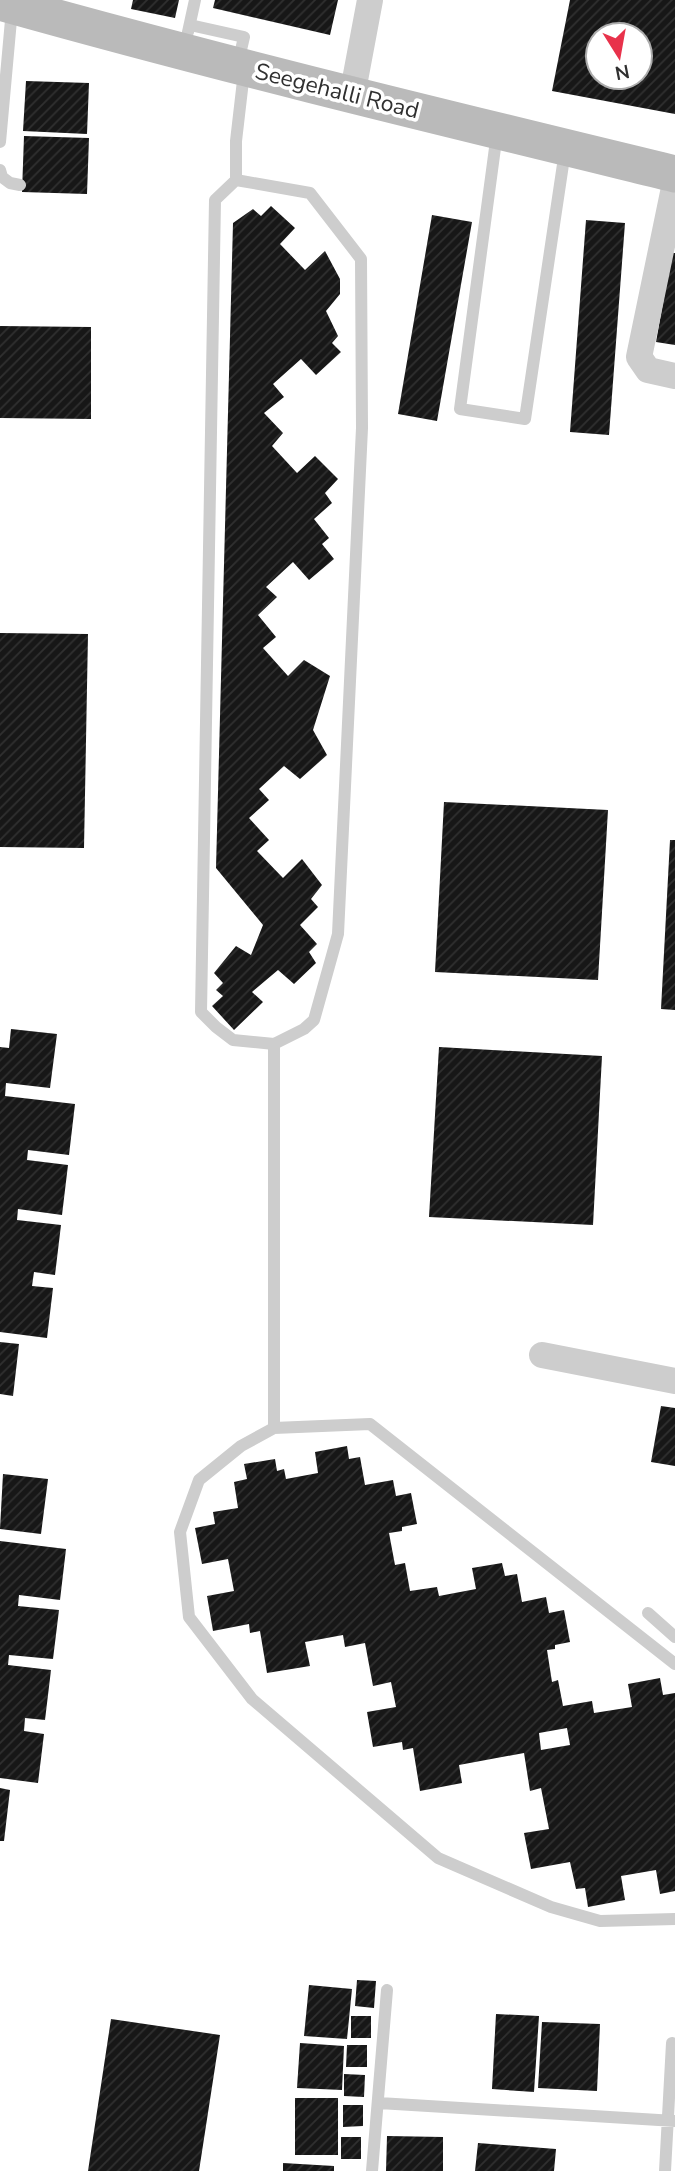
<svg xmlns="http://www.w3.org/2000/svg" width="675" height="2171" viewBox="0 0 675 2171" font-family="'Nunito Sans',sans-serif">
<defs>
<pattern id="building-hatch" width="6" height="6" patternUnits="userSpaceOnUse" patternTransform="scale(1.75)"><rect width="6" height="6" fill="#171717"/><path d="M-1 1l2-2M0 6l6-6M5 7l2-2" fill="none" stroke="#303030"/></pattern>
</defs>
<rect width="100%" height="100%" fill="#fff"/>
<!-- building -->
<path fill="url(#building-hatch)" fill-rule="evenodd" d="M133,0H179L175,18L131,9Z
M215,0H338L330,35L213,8Z
M570,0H675V114L552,91ZM598,35H640V77H598Z
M26,81L89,83L87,134L23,131Z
M24,136L89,138L87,194L22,192Z
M271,206L295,228L280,244L305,270L325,251L340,279V294L326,311L338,336L332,343L341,352L316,375L301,359L273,384L284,397L264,413L283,433L272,446L297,473L315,456L338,479L325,493L332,503L314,519L329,538L322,544L334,559L309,580L293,562L266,587L277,597L258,615L276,637L263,648L288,676L304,660L330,676L313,730L327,755L300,779L284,766L259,789L269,800L249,818L269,840L257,851L283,878L302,859L322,885L311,899L318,907L300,925L317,944L309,952L316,963L294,984L278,970L252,992L263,1002L234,1030L212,1006L223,996L216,990L223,983L214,973L236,946L251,955L263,925L216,868L233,223L253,209L261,216Z
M432,215L472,222L437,421L398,414Z
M586,220L625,223L609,435L570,432Z
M672,253H675V345L656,342Z
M0,326L91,327V419L0,418Z
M0,633L88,634L84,848L0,847Z
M444,802L608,810L598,980L435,972Z
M670,840H675V1010L661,1009Z
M11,1029L57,1034L50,1088L6,1083L5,1096L75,1104L69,1155L28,1150L27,1160L68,1165L62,1215L18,1209L17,1220L61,1225L55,1275L34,1272L32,1286L53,1288L47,1338L0,1332V1047L9,1048Z
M439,1047L602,1056L593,1225L429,1217Z
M0,1342L19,1344L13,1396L0,1394Z
M661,1406L675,1408V1466L651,1462Z
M347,1446L349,1459L360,1457L365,1485L393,1480L396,1496L411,1493L417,1524L402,1527V1531L389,1533L395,1565L405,1563L410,1591L437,1587L439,1596L476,1589L472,1568L502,1563L505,1576L517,1574L522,1602L546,1597L549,1613L564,1610L570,1642L555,1645V1649L547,1650L552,1682L558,1680L563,1706L592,1701L594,1713L632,1707L628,1684L660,1678L663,1695L675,1693V1891L660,1894L656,1870L621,1876L625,1900L588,1907L585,1888L576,1889L570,1862L531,1869L524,1833L549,1829L541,1788L530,1791L524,1753L459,1765L462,1783L420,1791L413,1748L403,1750L402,1742L373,1747L367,1712L396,1707L391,1682L373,1686L365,1643L345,1647L343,1635L305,1642L310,1666L267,1673L260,1631L250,1633L249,1624L213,1631L207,1596L234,1591L228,1559L202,1564L195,1528L215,1524L213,1512L238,1508L234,1482L247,1479L244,1464L275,1459L277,1471L284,1469L286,1479L318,1473L315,1452ZM567,1728L570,1745L541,1750L539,1733Z
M3,1474L48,1479L41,1534L0,1529Z
M0,1541L66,1549L60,1600L19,1595L18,1606L59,1610L53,1659L9,1655L8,1665L51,1670L45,1720L25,1718L24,1731L44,1734L38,1783L0,1778Z
M0,1788L10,1790L4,1841H0Z
M357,1980L376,1981L374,2008L355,2006Z
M309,1985L352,1989L347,2039L304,2036Z
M496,2014L539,2016L534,2092L492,2089Z
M351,2016H371V2038H351Z
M111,2019L220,2035L199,2171H88Z
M542,2022L600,2024L597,2091L538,2088Z
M300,2043L344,2046L342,2090L297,2088Z
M347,2045H367V2067H346Z
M344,2074L365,2075L364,2097L344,2096Z
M295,2098H338V2155H295Z
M343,2105H363V2126L343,2127Z
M387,2136L443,2137V2171H386Z
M341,2137H361V2159H341Z
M478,2143L556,2149L554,2171H475Z
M283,2163L334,2166V2171H283Z"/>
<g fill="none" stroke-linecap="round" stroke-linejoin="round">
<!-- lane -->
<path stroke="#cdcdcd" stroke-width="12" d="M190,25L244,37L238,63
M188,32L195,0
M497,133L460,409L525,419L565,151
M0,142L12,9
M0,170L2,177L10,183L20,185
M236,180L310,193L361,259L362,428L338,934L314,1020L304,1029L274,1044L233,1040L216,1027L201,1012L215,200L236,180V141L244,72
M274,1044V1428
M648,1613L675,1637
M675,1664L370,1424L274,1428L241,1446L199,1480L180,1532L189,1617L252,1699L438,1858L551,1907L600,1921L675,1919
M379,2103L675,2121
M372,2171L387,1990
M665,2171L672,2043"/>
<!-- street -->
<path stroke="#cdcdcd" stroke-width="26" d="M352,96L370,0
M675,183L639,357L648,370L675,376
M542,1355L675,1381"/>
<!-- secondary -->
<path stroke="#bababa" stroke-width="37" d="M0,2C224,65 449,119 675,174"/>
</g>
<g text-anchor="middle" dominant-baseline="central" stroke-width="7" stroke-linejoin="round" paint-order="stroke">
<!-- street labels -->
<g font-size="23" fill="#303030" stroke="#fff">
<text transform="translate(337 91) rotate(14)">Seegehalli Road</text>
</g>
</g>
<!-- north arrow -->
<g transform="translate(619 56) rotate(169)"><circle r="33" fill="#ffffff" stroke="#acacac" stroke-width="2"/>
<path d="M0-5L12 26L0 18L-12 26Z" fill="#e8324b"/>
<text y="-10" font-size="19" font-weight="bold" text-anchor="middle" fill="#303030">N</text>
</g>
</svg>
